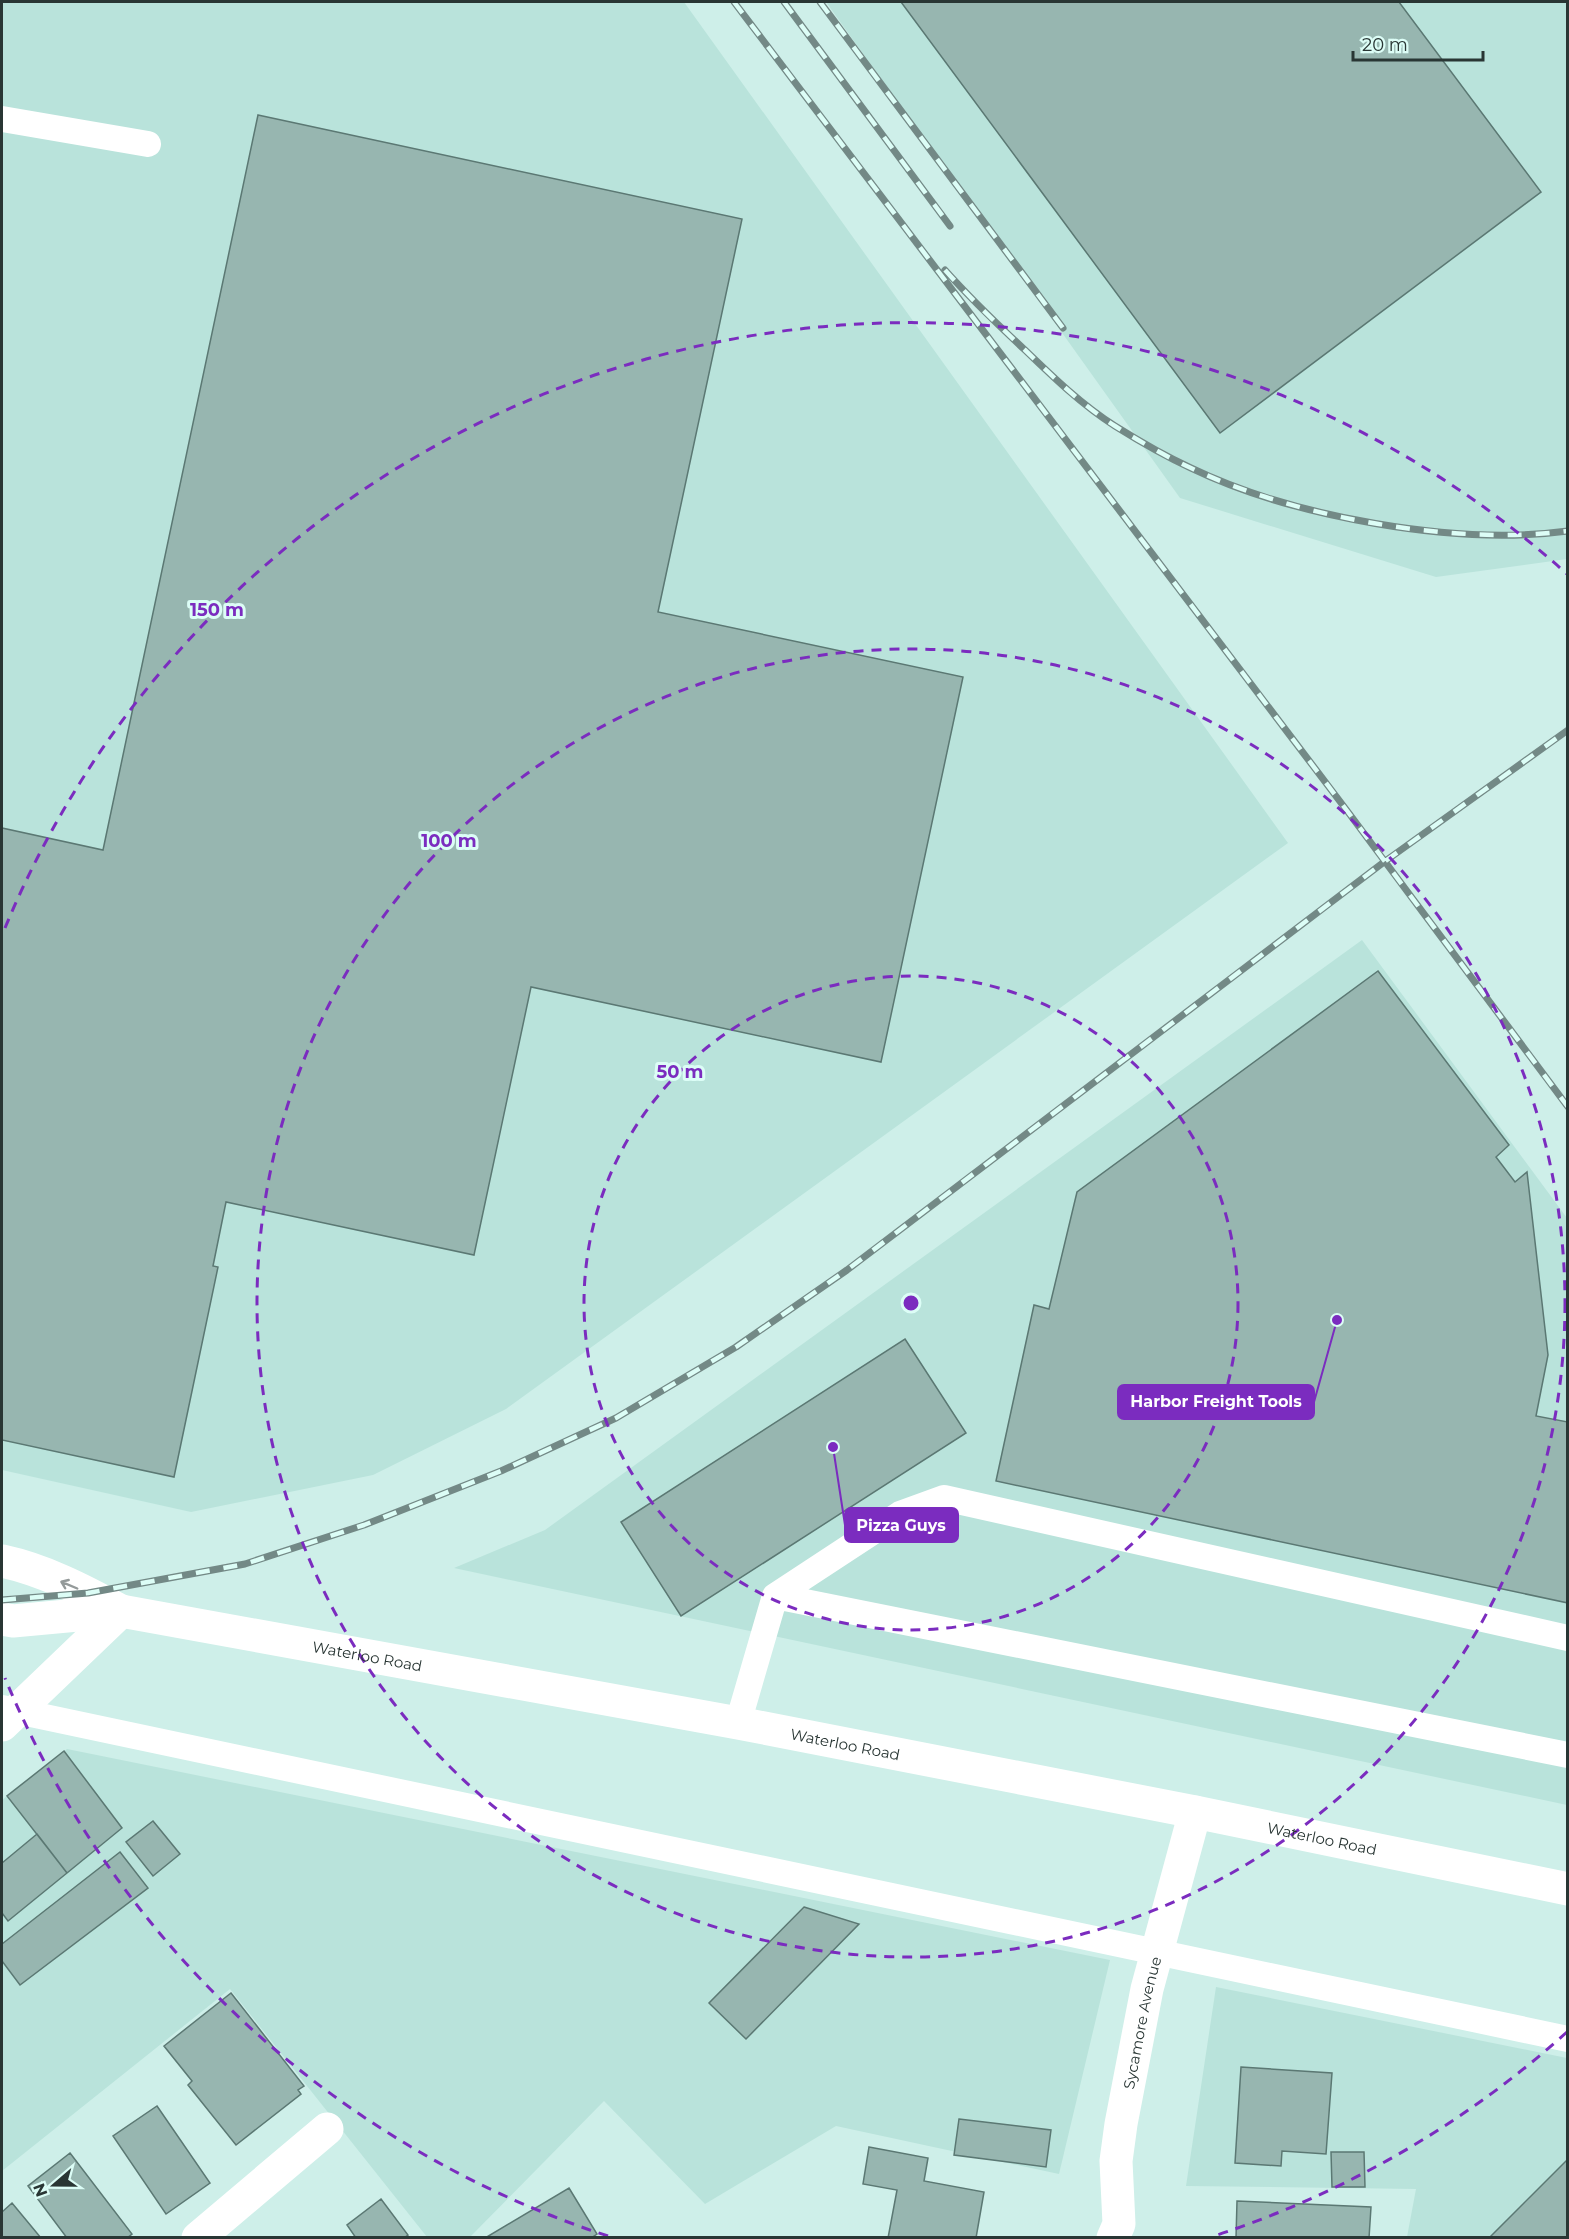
<svg xmlns="http://www.w3.org/2000/svg" width="1569" height="2239" viewBox="0 0 1569 2239" font-family="Montserrat,sans-serif">
<rect width="100%" height="100%" fill="#ceefe9"/>
<!-- built -->
<path fill="#b9e3db" d="M2,2H684L1288,843L506,1409L373,1475L191,1512L2,1470Z
M826,2H1567V559L1436,577L1180,498Z
M1362,940L1567,1218V1805L454,1568L545,1530Z
M67,1749L1110,1960L1059,2174L836,2126L705,2204L604,2101L470,2237H427L230,1989L2,2171V1800Z
M1216,1987L1567,2058V2237H1407L1416,2189L1186,2186Z"/>
<!-- building -->
<path fill="#97b6b0" stroke="#5b7873" stroke-width="1.5" d="M901,2H1399L1541,192L1220,433Z
M258,115L742,219L658,612L963,677L881,1062L531,987L474,1255L226,1202L213,1266L218,1267L174,1477L2,1440V828L103,850Z
M1378,971L1509,1145L1496,1157L1515,1182L1527,1172L1548,1355L1536,1416L1568,1422V1603L996,1481L1034,1305L1049,1309L1077,1192Z
M905,1339L966,1433L681,1616L621,1522Z
M64,1751L122,1828L67,1873L7,1796Z
M153,1821L180,1854L153,1876L126,1842Z
M37,1834L67,1873L8,1921L2,1913V1863Z
M120,1852L148,1888L20,1985L2,1961V1944Z
M804,1907L859,1924L746,2039L709,2003Z
M231,1993L304,2086L298,2090L301,2094L236,2145L188,2085L192,2081L164,2046Z
M1241,2067L1332,2073L1326,2154L1282,2151L1281,2166L1235,2163Z
M157,2106L210,2183L166,2214L113,2136Z
M959,2119L1051,2130L1046,2167L954,2155Z
M869,2147L928,2158L924,2181L984,2192L976,2238H888L897,2190L863,2184Z
M1331,2152H1364L1365,2187H1332Z
M70,2153L132,2234L127,2238H67L28,2186Z
M1568,2159V2238H1489Z
M569,2188L597,2234L591,2238H485Z
M381,2199L408,2235L404,2238H356L347,2225Z
M1237,2201L1371,2207L1369,2238H1236Z
M12,2203L41,2238H2V2212Z"/>
<g fill="none" stroke-linecap="round" stroke-linejoin="round">
<!-- service -->
<path stroke="#fff" stroke-width="26" d="M2,119L148,144
M775,1596L900,1514L944,1498L1568,1638
M2,1708L1568,2039
M738,1723L775,1596L1568,1755"/>
<!-- minor -->
<g stroke="#fff" stroke-width="33">
<path d="M2,1725L121,1611"/>
<path d="M198,2238L327,2129"/>
<path id="s1" d="M1113,2238L1119,2224L1116,2161L1121,2124L1147,1989L1195,1812"/>
</g>
<!-- secondary -->
<g stroke="#fff" stroke-width="33">
<path d="M2,1561C44,1570 83,1590 121,1611"/>
<path id="s2" d="M2,1619L13,1621L121,1611L738,1723L1195,1812L1568,1889"/>
</g>
<!-- rail casing -->
<g stroke="#738986" stroke-width="7">
<path id="rail" d="M734,2L1348,812L1568,1107
M784,2L950,226
M820,2L1063,328
M945,270C970,298 997,324 1025,350C1053,377 1082,405 1115,426C1139,441 1165,456 1191,468C1293,517 1455,546 1568,531
M2,1600L88,1593L245,1564L364,1525L501,1471L616,1418L736,1347L847,1270L1384,862L1568,730"/>
</g>
<!-- rail -->
<use href="#rail" stroke="#dcfdf6" stroke-width="4.5" stroke-dasharray="14" stroke-linecap="butt"/>
</g>
<!-- one-way arrows -->
<defs><path id="oneway-shaft" d="M-6 0H5M1.5-3L5.5 0L1.5 3" fill="none" stroke-width="1.6" stroke-linecap="round" stroke-linejoin="round" transform="scale(1.5)"/></defs>
<use stroke="#949a9a" href="#oneway-shaft" transform="translate(69 1585) rotate(-157)"/>
<!-- distance rings -->
<g fill="none" stroke="#7b2cbf" stroke-width="3" stroke-dasharray="10 8">
<circle cx="911" cy="1303" r="327"/>
<circle cx="911" cy="1303" r="654"/>
<path d="M1567 2032A981 981 0 0 1 1214 2236M608 2236A981 981 0 0 1 5 1678M5 928A981 981 0 0 1 1567 574"/>
</g>
<g text-anchor="middle" dominant-baseline="central" stroke-width="6" stroke-linejoin="round" paint-order="stroke">
<!-- street labels -->
<g font-size="15" fill="#293634" stroke="#dcfdf6">
<text stroke="none"><textPath href="#s2" startOffset="370">Waterloo Road</textPath></text>
<text stroke="none"><textPath href="#s2" startOffset="856">Waterloo Road</textPath></text>
<text stroke="none"><textPath href="#s2" startOffset="1342">Waterloo Road</textPath></text>
<text stroke="none"><textPath href="#s1" startOffset="219">Sycamore Avenue</textPath></text>
</g>
</g>
<circle cx="911" cy="1303" r="9" fill="#7b2cbf" stroke="#dcfdf6" stroke-width="3"/>
<g font-size="18" text-anchor="middle" font-weight="bold" fill="#7b2cbf" stroke="#dcfdf6" stroke-width="6" stroke-linejoin="round" paint-order="stroke">
<text x="217" y="616">150 m</text>
<text x="449" y="847">100 m</text>
<text x="680" y="1078">50 m</text>
</g>
<!-- callouts -->
<path fill="none" stroke="#7b2cbf" stroke-width="2" d="M1337 1320L1314 1402M833 1447L845 1525"/>
<g fill="#7b2cbf" stroke="#dcfdf6" stroke-width="2">
<circle cx="1337" cy="1320" r="6"/>
<circle cx="833" cy="1447" r="6"/>
</g>
<g fill="#7b2cbf" stroke="#7b2cbf" stroke-width="2">
<rect x="1118" y="1385" width="196" height="34" rx="6"/>
<rect x="845" y="1508" width="113" height="34" rx="6"/>
</g>
<g font-size="16" text-anchor="middle" font-weight="bold" fill="#fff">
<text x="1216" y="1407">Harbor Freight Tools</text>
<text x="901" y="1531">Pizza Guys</text>
</g>
<!-- border -->
<rect width="1569" height="2239" fill="none" stroke="#293634" stroke-width="6"/>
<!-- north arrow -->
<g transform="translate(54 2185) rotate(250)" stroke="#dcfdf6" stroke-width="4.5" paint-order="stroke">
<path d="M0-4.5L10 22L0 15L-10 22Z" fill="#293634"/>
<text y="-9" font-size="16" font-weight="bold" text-anchor="middle" fill="#293634">N</text>
</g>
<!-- scale -->
<path d="M1353 51v9h130v-9" fill="none" stroke="#293634" stroke-width="3"/>
<text x="1362" y="51" font-size="18" fill="#293634" stroke="#dcfdf6" stroke-width="4.5" paint-order="stroke">20 m</text>
</svg>
